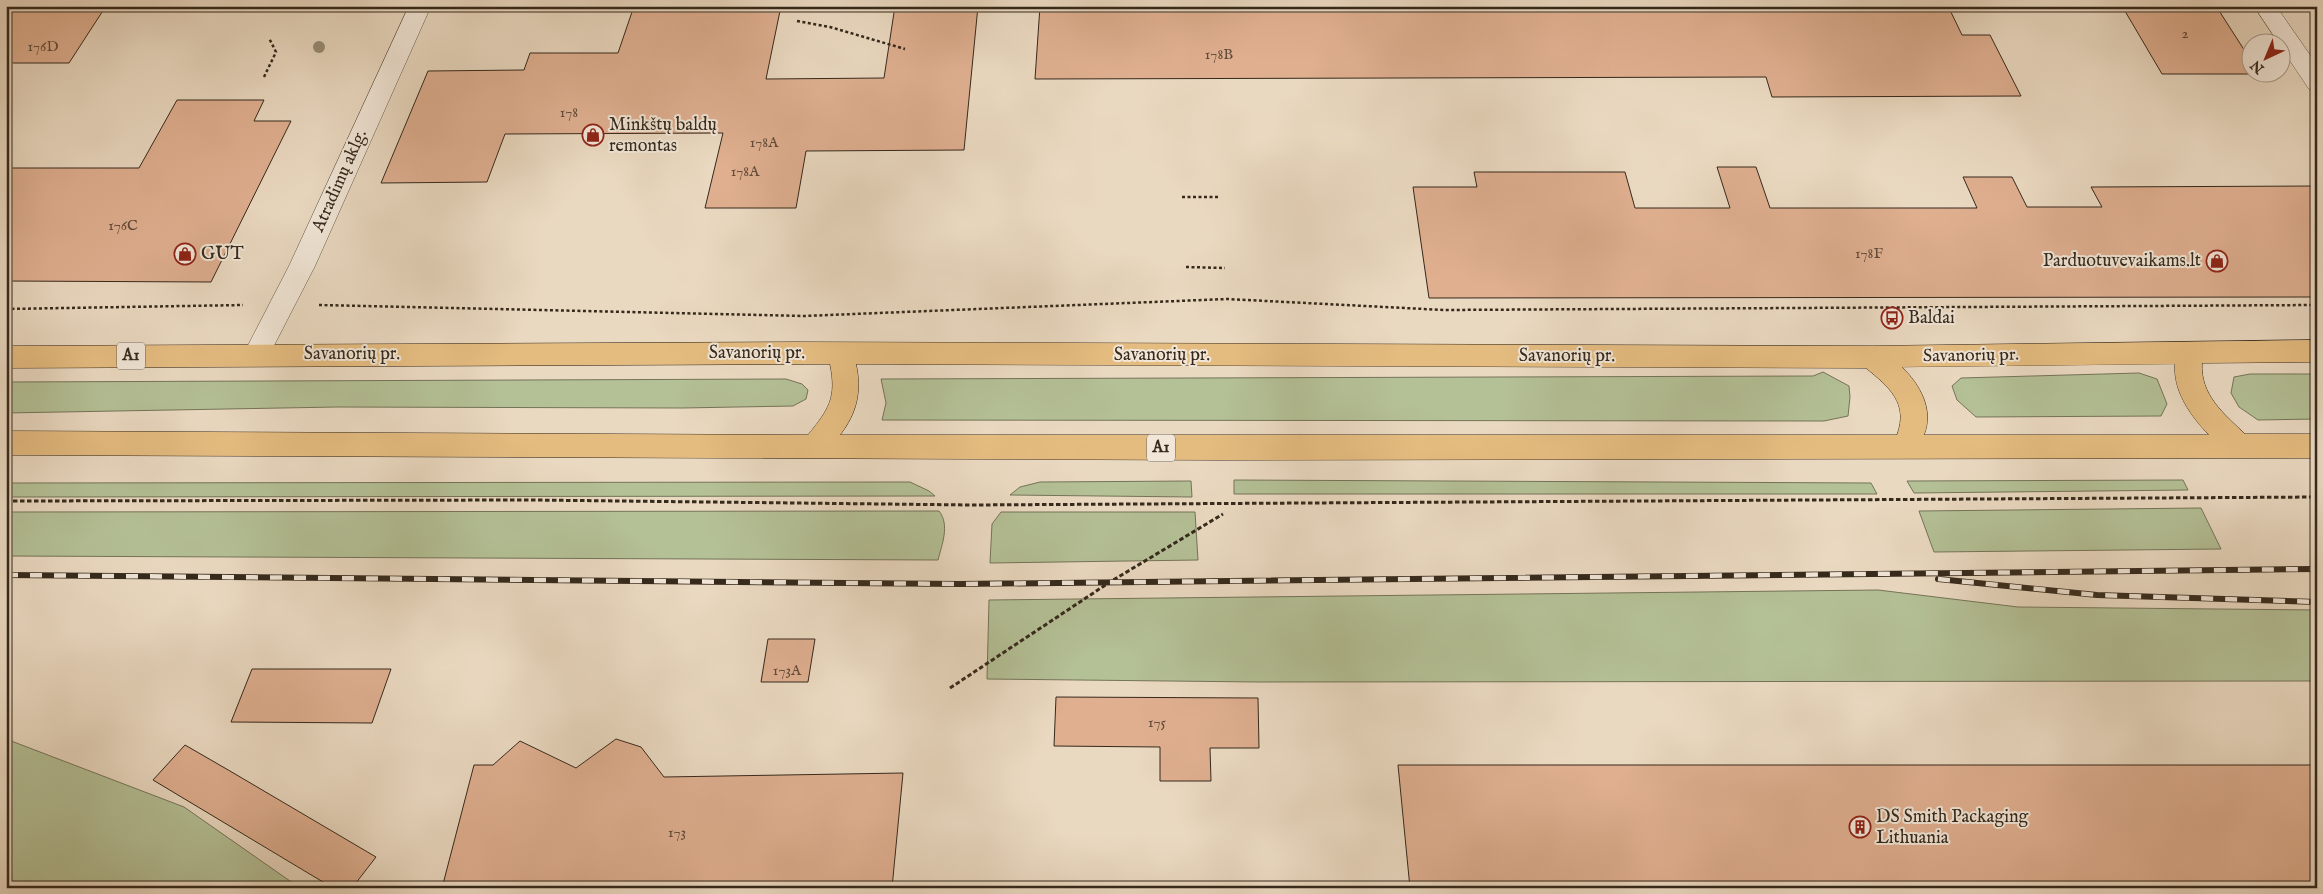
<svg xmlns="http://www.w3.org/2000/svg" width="2323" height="894" viewBox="0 0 2323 894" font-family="'IM FELL English',serif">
<rect width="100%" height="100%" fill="#ead9c1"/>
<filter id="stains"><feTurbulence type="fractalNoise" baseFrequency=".004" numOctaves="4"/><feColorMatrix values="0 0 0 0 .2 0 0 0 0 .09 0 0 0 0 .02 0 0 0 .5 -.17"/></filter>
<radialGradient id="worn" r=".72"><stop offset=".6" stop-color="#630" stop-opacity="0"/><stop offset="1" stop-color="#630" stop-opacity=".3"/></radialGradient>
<!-- green -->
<path fill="#b4c096" stroke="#747459" d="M1823,372L1849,386L1850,397L1848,416L1824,421L882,420L886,403L881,379L1813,376Z
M2139,373L2157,379L2167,404L2161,416L1976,417L1957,400L1952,386L1961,378Z
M2250,374H2317V419L2258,420L2239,407L2231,393L2234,377Z
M786,379L802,384L808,390L806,399L793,406L682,408L337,407L6,413V382Z
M1234,480L1871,483L1877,494H1234Z
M2183,480L2188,490L1914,493L1907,481Z
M1191,481L1192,497L1010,495L1020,487L1040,482Z
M910,482L929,491L935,496L6,497V483Z
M2201,508L2221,549L1934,552L1919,511Z
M939,511C950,525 942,544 938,560L6,556V512Z
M1001,512H1195L1198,560L990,563L992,524Z
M1878,590L2018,607L2317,610V681L1259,682L987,679L989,600Z
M6,739L184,807L300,888H6Z"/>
<!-- building -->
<path fill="#dfaf90" stroke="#35291c" d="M6,6H106L69,63H6Z
M634,6H781L766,79L884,78L895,6H978L964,150L806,151L796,208H705L723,133L505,134L487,182L381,183L428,71L524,70L530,53H618Z
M1040,6H1948L1962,35H1990L2021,96L1772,97L1766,77L1035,79Z
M2122,6H2216L2250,59V72L2260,74H2162Z
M177,100H264L254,121H291L211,282L6,281V168H139Z
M1717,167H1756L1770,208H1977L1963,177H2012L2027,207H2102L2091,187L2317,186V297L1429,298L1413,187H1477L1474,172H1625L1635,208H1730Z
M768,639H815L808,682H761Z
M252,669H391L372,723L231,722Z
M1056,697L1258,698L1259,748H1210L1211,781H1160V747L1054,746Z
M616,739L641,747L664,777L903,773L892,888H442L474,765H493L520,741L576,768Z
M185,745L230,771L376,857L352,888H333L153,780Z
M1398,765H2317V888H1410Z"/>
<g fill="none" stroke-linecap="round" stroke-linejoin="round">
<!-- street casing -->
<g stroke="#625545" stroke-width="1">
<path id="street" d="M409,6H431L315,266L265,363L256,366L247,363L243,355L289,266Z
M2254,6H2276L2317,65V91L2309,89L2280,46V42H2278Z"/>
</g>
<!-- highway casing -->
<g stroke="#35291c" stroke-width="1">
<path id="highway" d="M2317,340V362L2202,363C2200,395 2224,414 2245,434H2317V458L1217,460L6,455V431L808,435C829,409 837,398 830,364L6,368V346L797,342L1872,346ZM856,364L1866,368C1889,387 1909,403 1897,435H840C857,413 862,391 856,364ZM2175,364C2173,391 2190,415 2209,435H1924C1934,409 1920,385 1902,367Z"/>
</g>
<!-- path-far1 -->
<path stroke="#35291c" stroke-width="2.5" stroke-dasharray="3 2.5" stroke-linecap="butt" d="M797,21L830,27L905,49
M264,77L276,52L269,38
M1182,197H1220
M1186,267L1225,268
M319,305L804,316L1227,299L1444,310L2317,305
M6,309L243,305"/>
<!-- path -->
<path stroke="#35291c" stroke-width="3" stroke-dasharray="4.5 2.5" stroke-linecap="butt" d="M6,501L533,500L970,505L2317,497
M950,688L1110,582L1223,514"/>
<!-- street -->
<use href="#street" fill="#f1e6d7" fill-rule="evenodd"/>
<!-- highway -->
<use href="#highway" fill="#e5bc80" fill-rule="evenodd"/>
<!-- rail casing -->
<g stroke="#35291c" stroke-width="6">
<path id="rail" d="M6,575L960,584L2317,569
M1938,579L2097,595L2317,602"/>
</g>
<!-- rail -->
<use href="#rail" stroke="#f1e6d7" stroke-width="4.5" stroke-dasharray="12" stroke-linecap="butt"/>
</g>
<!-- trees -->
<circle fill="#988d77" cx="319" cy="47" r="6"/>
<!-- icons -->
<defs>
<g id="shop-ring" transform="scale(1.125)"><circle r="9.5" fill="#f1e6d7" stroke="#8f2418" stroke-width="1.5"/><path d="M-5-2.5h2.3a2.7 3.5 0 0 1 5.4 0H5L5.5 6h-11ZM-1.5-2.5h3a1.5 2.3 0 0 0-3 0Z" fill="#8f2418"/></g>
<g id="bus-ring" transform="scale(1.125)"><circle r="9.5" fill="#f1e6d7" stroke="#8f2418" stroke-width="1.5"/><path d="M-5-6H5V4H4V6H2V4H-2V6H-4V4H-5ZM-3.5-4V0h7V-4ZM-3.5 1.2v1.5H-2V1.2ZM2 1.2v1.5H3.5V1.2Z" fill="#8f2418"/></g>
<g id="building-ring" transform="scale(1.125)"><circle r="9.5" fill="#f1e6d7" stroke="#8f2418" stroke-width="1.5"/><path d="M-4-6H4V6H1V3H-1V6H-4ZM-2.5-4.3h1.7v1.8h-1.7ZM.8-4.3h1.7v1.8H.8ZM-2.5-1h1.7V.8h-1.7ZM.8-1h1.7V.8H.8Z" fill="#8f2418"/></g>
</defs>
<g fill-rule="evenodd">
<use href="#shop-ring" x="593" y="135"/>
<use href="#shop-ring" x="185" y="254"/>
<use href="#shop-ring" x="2217" y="261"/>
<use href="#bus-ring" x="1892" y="318"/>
<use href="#building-ring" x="1860" y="827"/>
</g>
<g text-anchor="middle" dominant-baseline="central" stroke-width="4" stroke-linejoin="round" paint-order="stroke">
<!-- number labels -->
<g font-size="15" fill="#604a39">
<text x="2185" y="33">2</text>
<text x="43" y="46">176D</text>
<text x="1219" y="54">178B</text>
<text x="569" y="112">178</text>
<text x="764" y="142">178A</text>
<text x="745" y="171">178A</text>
<text x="123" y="225">176C</text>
<text x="1869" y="253">178F</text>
<text x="787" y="670">173A</text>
<text x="1157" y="722">175</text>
<text x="677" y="832">173</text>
</g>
<!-- shield labels -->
<g fill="#f1e6d7" stroke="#6d6254" stroke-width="1">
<rect x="117" y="342.5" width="28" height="27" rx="4"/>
<rect x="1147" y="434.5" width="28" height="27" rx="4"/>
</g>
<g font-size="16" font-weight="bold" fill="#35291c">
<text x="131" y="356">A1</text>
<text x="1161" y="448">A1</text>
</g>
<!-- poi labels -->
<g font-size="18" fill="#35291c" stroke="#f1e6d7" text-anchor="start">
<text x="609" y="125">Minkštų baldų<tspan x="609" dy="21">remontas</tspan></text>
<text x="201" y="254">GUT</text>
<text x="2201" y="261" text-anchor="end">Parduotuvevaikams.lt</text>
<text x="1908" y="318">Baldai</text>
<text x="1876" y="817">DS Smith Packaging<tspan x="1876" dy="21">Lithuania</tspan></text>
</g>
<!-- street labels -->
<g font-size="18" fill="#35291c" stroke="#f1e6d7">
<text transform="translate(340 181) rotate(-66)">Atradimų aklg.</text>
<text x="757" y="353">Savanorių pr.</text>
<text x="352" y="354">Savanorių pr.</text>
<text x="1162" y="355">Savanorių pr.</text>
<text x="1567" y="356">Savanorių pr.</text>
<text transform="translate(1971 356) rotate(-1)">Savanorių pr.</text>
</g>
</g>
<!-- margin -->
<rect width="2323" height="894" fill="none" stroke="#ead9c1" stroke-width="25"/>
<rect x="8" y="8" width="2308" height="879" fill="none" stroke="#35291c" stroke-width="2.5"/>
<rect x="12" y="12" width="2298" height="869" fill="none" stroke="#35291c"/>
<!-- north arrow -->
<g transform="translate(2266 58) rotate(224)"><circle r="24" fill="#f1e6d7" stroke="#a69a8c"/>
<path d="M0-4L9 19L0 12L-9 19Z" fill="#8f2418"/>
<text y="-8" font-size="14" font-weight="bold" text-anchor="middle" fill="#35291c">N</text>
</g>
<rect width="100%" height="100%" filter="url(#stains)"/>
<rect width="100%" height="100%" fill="url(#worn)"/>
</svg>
